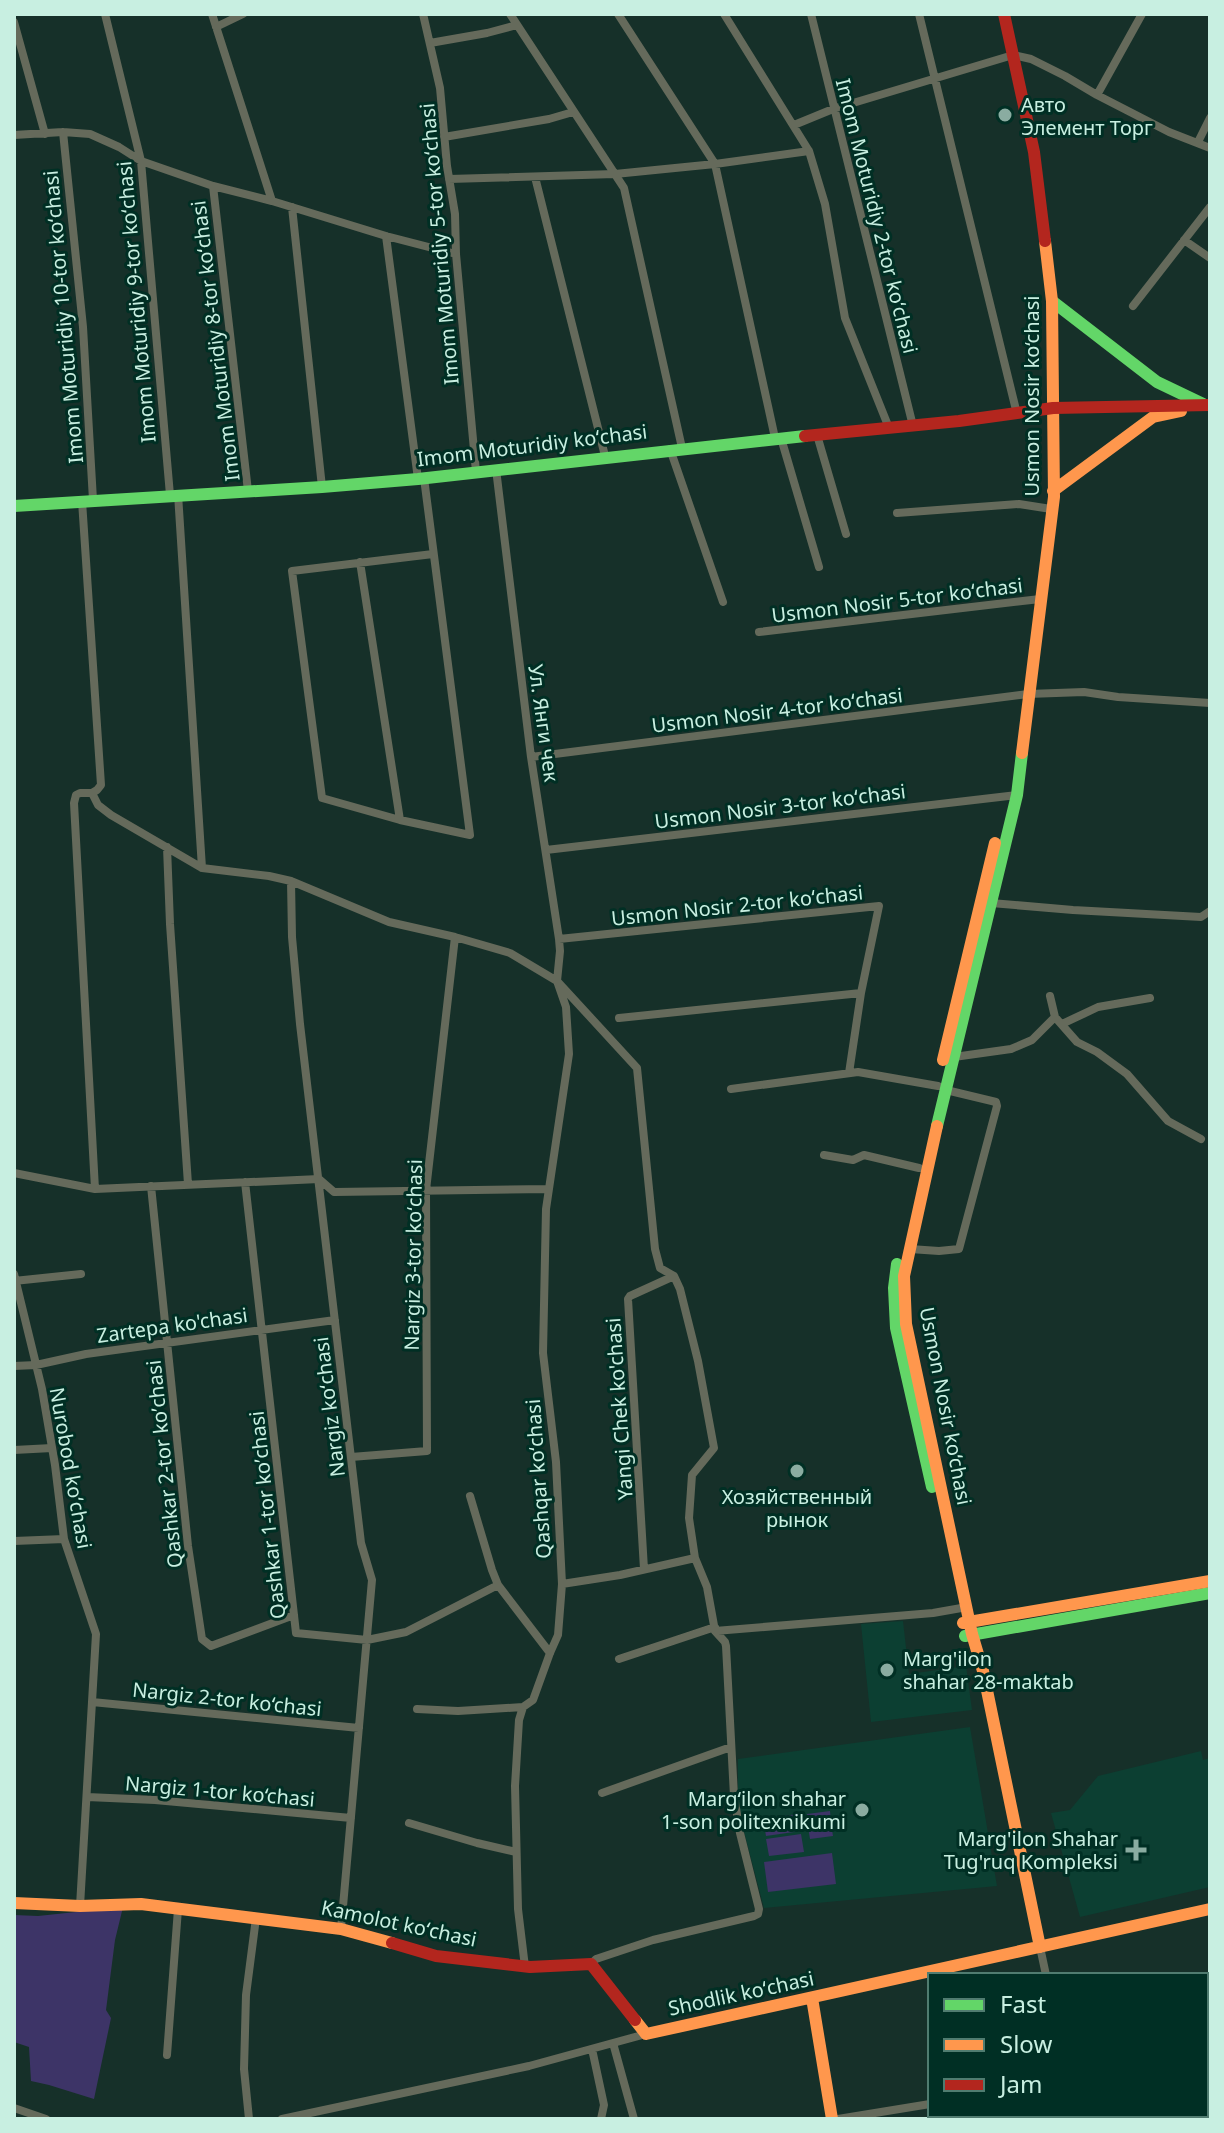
<svg xmlns="http://www.w3.org/2000/svg" width="1224" height="2133" viewBox="0 0 1224 2133" font-family="'Noto Sans',sans-serif">
<rect width="100%" height="100%" fill="#163029"/>
<!-- built -->
<path fill="#0c3f32" d="M903,1621L909,1674L966,1666L972,1710L871,1722L861,1624Z
M970,1727L997,1886L764,1908L742,1824L738,1797V1759Z
M1201,1751L1203,1760L1210,1758V1887L1080,1917L1051,1813L1070,1810L1098,1776Z"/>
<!-- green -->
<path fill="#3d3467" d="M830,1811L831,1822L808,1826L807,1814Z
M799,1814L801,1831L766,1836L763,1818Z
M831,1824L833,1836L810,1839L808,1827Z
M801,1834L804,1852L769,1856L766,1839Z
M832,1853L836,1884L768,1892L764,1862Z
M123,1907L115,1940L106,2010L111,2018L94,2099L49,2085L31,2081L29,2047L14,2042V1915L38,1916Z"/>
<g fill="none" stroke-linecap="round" stroke-linejoin="round">
<!-- street -->
<path stroke="#656a5b" stroke-width="8" d="M105,14L141,161L170,495
M212,14L272,201
M423,14L440,88L447,166L455,214L456,254L476,472
M510,14L624,188L682,448
M618,14L715,164L775,438
M724,14L809,151L825,204L845,318L889,428
M811,14L913,426
M919,14L1017,414
M14,22L45,134
M216,27L243,14
M430,43L487,33L517,25
M1097,95L1142,14
M794,125L833,109L1013,55L1031,59L1065,76L1097,95L1169,132L1210,148
M63,132L83,327L93,500
M14,135L63,132L90,134L119,147L141,161L213,186L272,201L386,236L456,254
M444,137L549,119L573,112
M1198,142L1210,118
M535,177L605,456
M449,179L615,174L715,164L809,151
M213,186L248,491
M292,207L322,487
M386,236L418,479
M1184,240L1210,258
M1133,306L1210,207
M817,435L846,534
M781,438L819,567
M670,449L723,602
M496,469L531,757L559,939L560,951L557,981L566,1007L569,1054L546,1209L543,1353L556,1462L562,1584L558,1635L550,1653L533,1700L523,1707L519,1720L515,1786L518,1909L525,1967
M424,478L470,835L400,820L322,798L292,571L433,554
M178,494L202,868
M82,501L101,785L97,790L92,793
M897,513L1019,504L1051,509
M360,562L400,820
M759,632L1040,599
M531,757L1028,694L1084,692L1118,697L1210,703
M92,793L98,805L111,815L202,868L269,876L291,881L389,922L455,937L510,953L557,981L637,1068L655,1249L660,1268L674,1276L680,1289L698,1361L714,1448L692,1475L689,1518L695,1558L707,1587L715,1631L725,1642L726,1646L734,1796L740,1833L759,1909L758,1914L754,1916L653,1940L596,1959L591,1964
M92,793H80L76,795L74,803L95,1189
M167,847L170,924L188,1184
M546,850L1017,795
M291,881L292,937L300,1024L361,1543L372,1580L341,1929
M991,903L1073,910L1201,917L1210,911
M559,939L879,906L861,993L849,1073
M1050,996L1055,1017
M619,1018L861,993
M1062,1024L1098,1007L1150,998
M954,1057L1011,1049L1032,1040L1055,1017L1077,1042L1097,1052L1127,1074L1168,1121L1201,1139
M731,1089L858,1072L938,1086
M824,1155L853,1160L864,1155L919,1168
M14,1173L95,1189L319,1179L334,1192L549,1189
M245,1182L296,1633L367,1640L406,1632L498,1585L550,1653
M151,1186L188,1546L202,1639L211,1646L294,1615
M910,1249L939,1251L959,1249L997,1106L996,1102L946,1090
M14,1274L42,1389L55,1465L64,1539L96,1634L80,1906
M14,1281L81,1274
M14,1366L36,1365L86,1354L335,1320
M14,1450L52,1448
M351,1457L427,1451L426,1190L455,937
M470,1496L492,1570L498,1585
M14,1541L64,1539
M644,1569L628,1299L630,1296L674,1276
M562,1584L620,1575L695,1558
M715,1631L933,1613L967,1607
M619,1659L715,1627
M92,1702L359,1728
M417,1709L458,1711L523,1707
M602,1793L731,1747
M87,1797L155,1800L351,1818
M409,1823L477,1843L516,1852
M1040,1947L1046,1975
M1206,2007L1210,2006
M613,2043L634,2119
M592,2049L604,2105L601,2119
M167,2055L178,1909
M14,2108L46,2119
M1206,2108L1210,2107
M1075,2115L1076,2119
M249,2119L244,2069L246,1995L256,1918
M282,2119L529,2066L646,2034
M838,2119L930,2104
M1158,2119L1175,2115"/>
<!-- fast -->
<path stroke="#63d668" stroke-width="12" d="M1052,301L1157,382L1203,404
M14,506L322,487L418,479L805,436
M937,1126L1017,795L1022,753
M897,1264L894,1288L896,1328L932,1487
M965,1636L1210,1593"/>
<!-- slow -->
<path stroke="#ff974d" stroke-width="12" d="M1053,491L1153,417L1181,411
M1022,753L1054,497L1052,301L1045,241
M943,1060L995,843
M937,1126L904,1276L906,1324L972,1634L983,1671
M963,1623L1210,1581
M983,1671L1040,1947
M14,1903L80,1906L141,1904L341,1929L392,1943
M812,1998L832,2119
M635,2020L646,2034L1210,1909"/>
<!-- jam -->
<path stroke="#b3261e" stroke-width="12" d="M1004,14L1034,152L1045,241
M805,436L959,421L1053,408L1210,405
M392,1943L436,1956L530,1967L591,1964L635,2020"/>
</g>
<!-- markers -->
<g fill="#8aaca1" stroke="#002f24" stroke-width="3">
<circle cx="1005" cy="115" r="8"/>
<circle cx="797" cy="1471" r="8"/>
<circle cx="887" cy="1670" r="8"/>
<circle cx="862" cy="1810" r="8"/>
<path d="M1132 1838h8v8h8v8h-8v8h-8v-8h-8v-8h8z"/>
</g>
<g text-anchor="middle" dominant-baseline="central" stroke-width="6" stroke-linejoin="round" paint-order="stroke">
<!-- poi labels -->
<g font-size="20" fill="#c8efe1" stroke="#002f24" text-anchor="start">
<text x="1021" y="104">Авто<tspan x="1021" dy="23">Элемент Торг</tspan></text>
<text x="797" y="1496" text-anchor="middle">Хозяйственный<tspan x="797" dy="23">рынок</tspan></text>
<text x="903" y="1658">Marg'ilon<tspan x="903" dy="23">shahar 28-maktab</tspan></text>
<text x="846" y="1798" text-anchor="end">Margʻilon shahar<tspan x="846" dy="23">1-son politexnikumi</tspan></text>
<text x="1118" y="1838" text-anchor="end">Marg'ilon Shahar<tspan x="1118" dy="23">Tug'ruq Kompleksi</tspan></text>
</g>
<!-- street labels -->
<g font-size="20" fill="#c8efe1" stroke="#002f24">
<text transform="translate(877 216) rotate(76)">Imom Moturidiy 2-tor koʻchasi</text>
<text transform="translate(439 244) rotate(-95)">Imom Moturidiy 5-tor koʻchasi</text>
<text transform="translate(136 302) rotate(-95)">Imom Moturidiy 9-tor koʻchasi</text>
<text transform="translate(63 317) rotate(-95)">Imom Moturidiy 10-tor koʻchasi</text>
<text transform="translate(215 341) rotate(-97)">Imom Moturidiy 8-tor koʻchasi</text>
<text transform="translate(1031 396) rotate(-90)">Usmon Nosir ko‘chasi</text>
<text transform="translate(532 445) rotate(-7)">Imom Moturidiy koʻchasi</text>
<text transform="translate(897 600) rotate(-7)">Usmon Nosir 5-tor koʻchasi</text>
<text transform="translate(777 710) rotate(-7)">Usmon Nosir 4-tor koʻchasi</text>
<text transform="translate(544 723) rotate(82)">Ул. Янги чек</text>
<text transform="translate(780 806) rotate(-7)">Usmon Nosir 3-tor koʻchasi</text>
<text transform="translate(737 905) rotate(-6)">Usmon Nosir 2-tor koʻchasi</text>
<text transform="translate(413 1255) rotate(-89)">Nargiz 3-tor koʻchasi</text>
<text transform="translate(172 1325) rotate(-8)">Zartepa ko'chasi</text>
<text transform="translate(946 1406) rotate(79)">Usmon Nosir ko‘chasi</text>
<text transform="translate(329 1407) rotate(-97)">Nargiz koʻchasi</text>
<text transform="translate(619 1409) rotate(-94)">Yangi Chek ko'chasi</text>
<text transform="translate(164 1464) rotate(-96)">Qashkar 2-tor koʼchasi</text>
<text transform="translate(71 1468) rotate(80)">Nurobod koʻchasi</text>
<text transform="translate(538 1479) rotate(-94)">Qashqar koʻchasi</text>
<text transform="translate(267 1515) rotate(-96)">Qashkar 1-tor koʼchasi</text>
<text transform="translate(227 1699) rotate(6)">Nargiz 2-tor ko‘chasi</text>
<text transform="translate(220 1791) rotate(5)">Nargiz 1-tor ko‘chasi</text>
<text transform="translate(399 1923) rotate(12)">Kamolot koʻchasi</text>
<text transform="translate(741 1993) rotate(-12)">Shodlik koʻchasi</text>
</g>
</g>
<!-- border -->
<rect width="1224" height="2133" fill="none" stroke="#c8efe1" stroke-width="32"/>
<!-- legend -->
<rect x="928" y="1973" width="280" height="144" fill="#002f24" stroke="#507c70" stroke-width="2"/>
<rect x="944" y="1999" width="40" height="12" fill="#63d668" stroke="#507c70" stroke-width="2"/>
<text x="1000" y="2013" font-size="24" fill="#c8efe1">Fast</text>
<rect x="944" y="2039" width="40" height="12" fill="#ff974d" stroke="#507c70" stroke-width="2"/>
<text x="1000" y="2053" font-size="24" fill="#c8efe1">Slow</text>
<rect x="944" y="2079" width="40" height="12" fill="#b3261e" stroke="#507c70" stroke-width="2"/>
<text x="1000" y="2093" font-size="24" fill="#c8efe1">Jam</text>
</svg>
